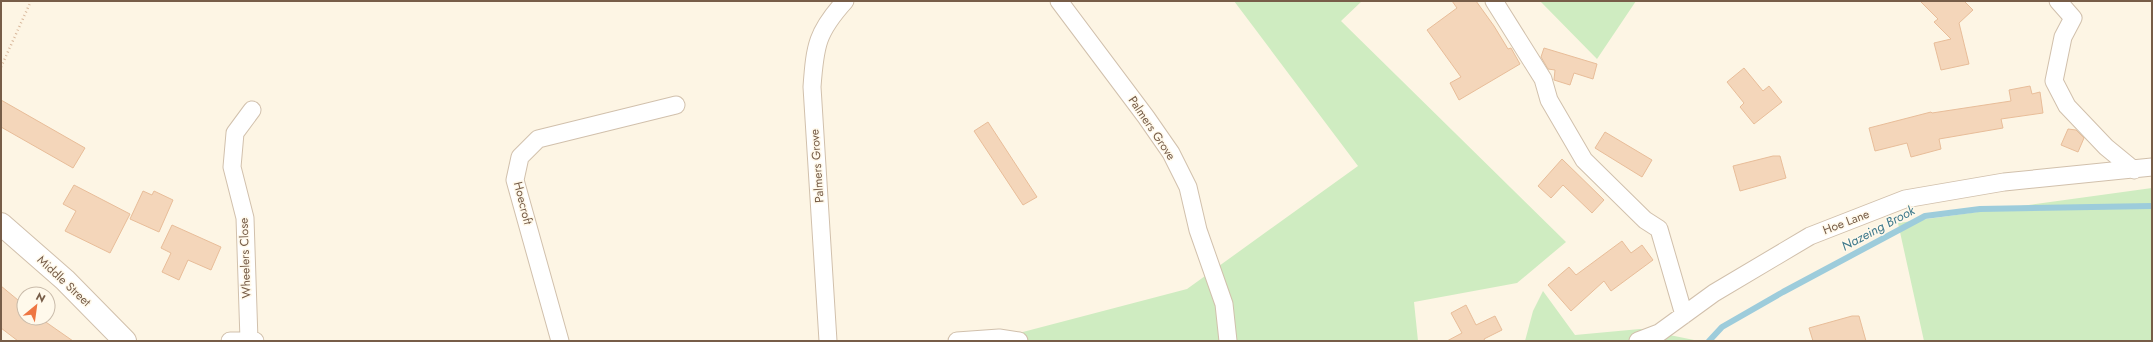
<svg xmlns="http://www.w3.org/2000/svg" width="2153" height="342" viewBox="0 0 2153 342" font-family="Jost,sans-serif">
<rect width="100%" height="100%" fill="#fdf5e4"/>
<!-- green -->
<path fill="#cfecc1" d="M1234,1H1362L1341,21L1566,242L1517,283L1414,302L1418,341H1018L1019,333L1187,289L1358,166Z
M1540,1H1636L1597,59Z
M2152,188V341H1924L1898,223Z
M1543,291L1575,335L1640,329L1699,341H1525L1533,311Z"/>
<g fill="none" stroke-linecap="round" stroke-linejoin="round">
<!-- stream -->
<path stroke="#9dccdb" stroke-width="6" d="M1709,341L1722,327L1783,292L1925,216L1980,209L2152,206"/>
</g>
<!-- building -->
<path fill="#f4d6ba" stroke="#e8bd99" d="M1452,1H1476L1494,26L1508,49L1511,48L1520,64L1459,100L1450,83L1461,77L1427,30L1457,8Z
M1920,1H1964L1973,10L1959,23L1969,64L1941,70L1934,43L1951,39L1934,22L1938,19Z
M1544,48L1597,64L1593,79L1574,73L1570,85L1554,80L1555,70L1548,69L1541,57Z
M1744,68L1763,91L1769,86L1782,102L1754,124L1740,107L1744,103L1727,82Z
M2030,86L2032,94L2040,92L2043,113L2001,119L2003,128L1939,139L1941,149L1911,157L1907,143L1875,151L1869,128L1931,112L1932,113L2011,101L2009,90Z
M1,100L85,148L73,168L1,127Z
M988,122L1037,197L1023,205L974,131Z
M2068,129L2076,130L2084,138L2078,152L2061,145Z
M1605,132L1652,160L1642,177L1595,148Z
M1773,156H1780L1786,178L1740,191L1733,166Z
M1562,159L1604,200L1592,213L1563,185L1551,198L1538,186Z
M74,185L130,214L110,253L65,231L76,211L63,204Z
M143,191L152,195L154,191L173,200L159,232L130,219Z
M172,225L221,247L211,270L188,260L179,280L162,272L171,253L161,248Z
M1622,241L1631,253L1642,245L1653,260L1611,291L1604,281L1571,311L1548,285L1569,267L1576,275Z
M1,286L24,305V318H40L73,341H18L1,328Z
M1466,305L1476,325L1495,316L1502,330L1484,339L1485,341H1447L1462,333L1451,313Z
M1852,316H1859L1866,341H1813L1809,328Z"/>
<g fill="none" stroke-linecap="round" stroke-linejoin="round">
<!-- minor casing -->
<g stroke="#d1c0ac" stroke-width="19">
<path id="minor" d="M1059,1L1146,117L1171,153L1188,187L1198,230L1224,304L1228,341
M1494,1L1543,79L1549,100L1584,160L1645,220L1659,229L1684,315
M2058,1L2073,18L2063,37L2054,81L2067,106L2106,147L2134,170
M249,340L245,218L232,167L235,133L252,110
M230,341H255
M560,341L515,180L520,157L538,139L676,105
M828,341L812,87C815,45 817,32 845,1
M957,341L999,338L1019,341
M1638,341L1659,333L1714,293L1810,236L1905,199L2004,182L2152,167"/>
</g>
<!-- tertiary casing -->
<g stroke="#d1c0ac" stroke-width="24">
<path id="tertiary" d="M1,224L65,280L125,341"/>
</g>
<!-- path -->
<path stroke="#d9b99d" stroke-width="2.5" stroke-dasharray="1 3" stroke-linecap="butt" d="M1,67L31,1"/>
<!-- minor -->
<use href="#minor" stroke="#fff" stroke-width="17"/>
<!-- tertiary -->
<use href="#tertiary" stroke="#fff" stroke-width="22"/>
</g>
<g text-anchor="middle" dominant-baseline="central" stroke-width="3" stroke-linejoin="round" paint-order="stroke">
<!-- street labels -->
<g font-size="12" fill="#775d48" stroke="#fff9eb">
<text transform="translate(1152 128) rotate(56)">Palmers Grove</text>
<text transform="translate(817 166) rotate(-94)">Palmers Grove</text>
<text transform="translate(523 203) rotate(76)">Hoecroft</text>
<text transform="translate(1846 222) rotate(-21)">Hoe Lane</text>
<text transform="translate(245 258) rotate(-92)">Wheelers Close</text>
<text transform="translate(64 281) rotate(43)">Middle Street</text>
</g>
<!-- water labels -->
<g font-size="13" font-style="italic" fill="#407a8c" stroke="#fff9eb">
<text transform="translate(1878 228) rotate(-28)">Nazeing Brook</text>
</g>
</g>
<!-- border -->
<rect width="2153" height="342" fill="none" stroke="#775d48" stroke-width="4"/>
<!-- north arrow -->
<g transform="translate(36 306) rotate(29)"><circle r="19" fill="#fff9eb" stroke="#c9bbaa"/>
<path d="M0-3L7 15L0 10L-7 15Z" fill="#ee7642"/>
<text y="-6" font-size="11" font-weight="bold" text-anchor="middle" fill="#775d48">N</text>
</g>
</svg>
